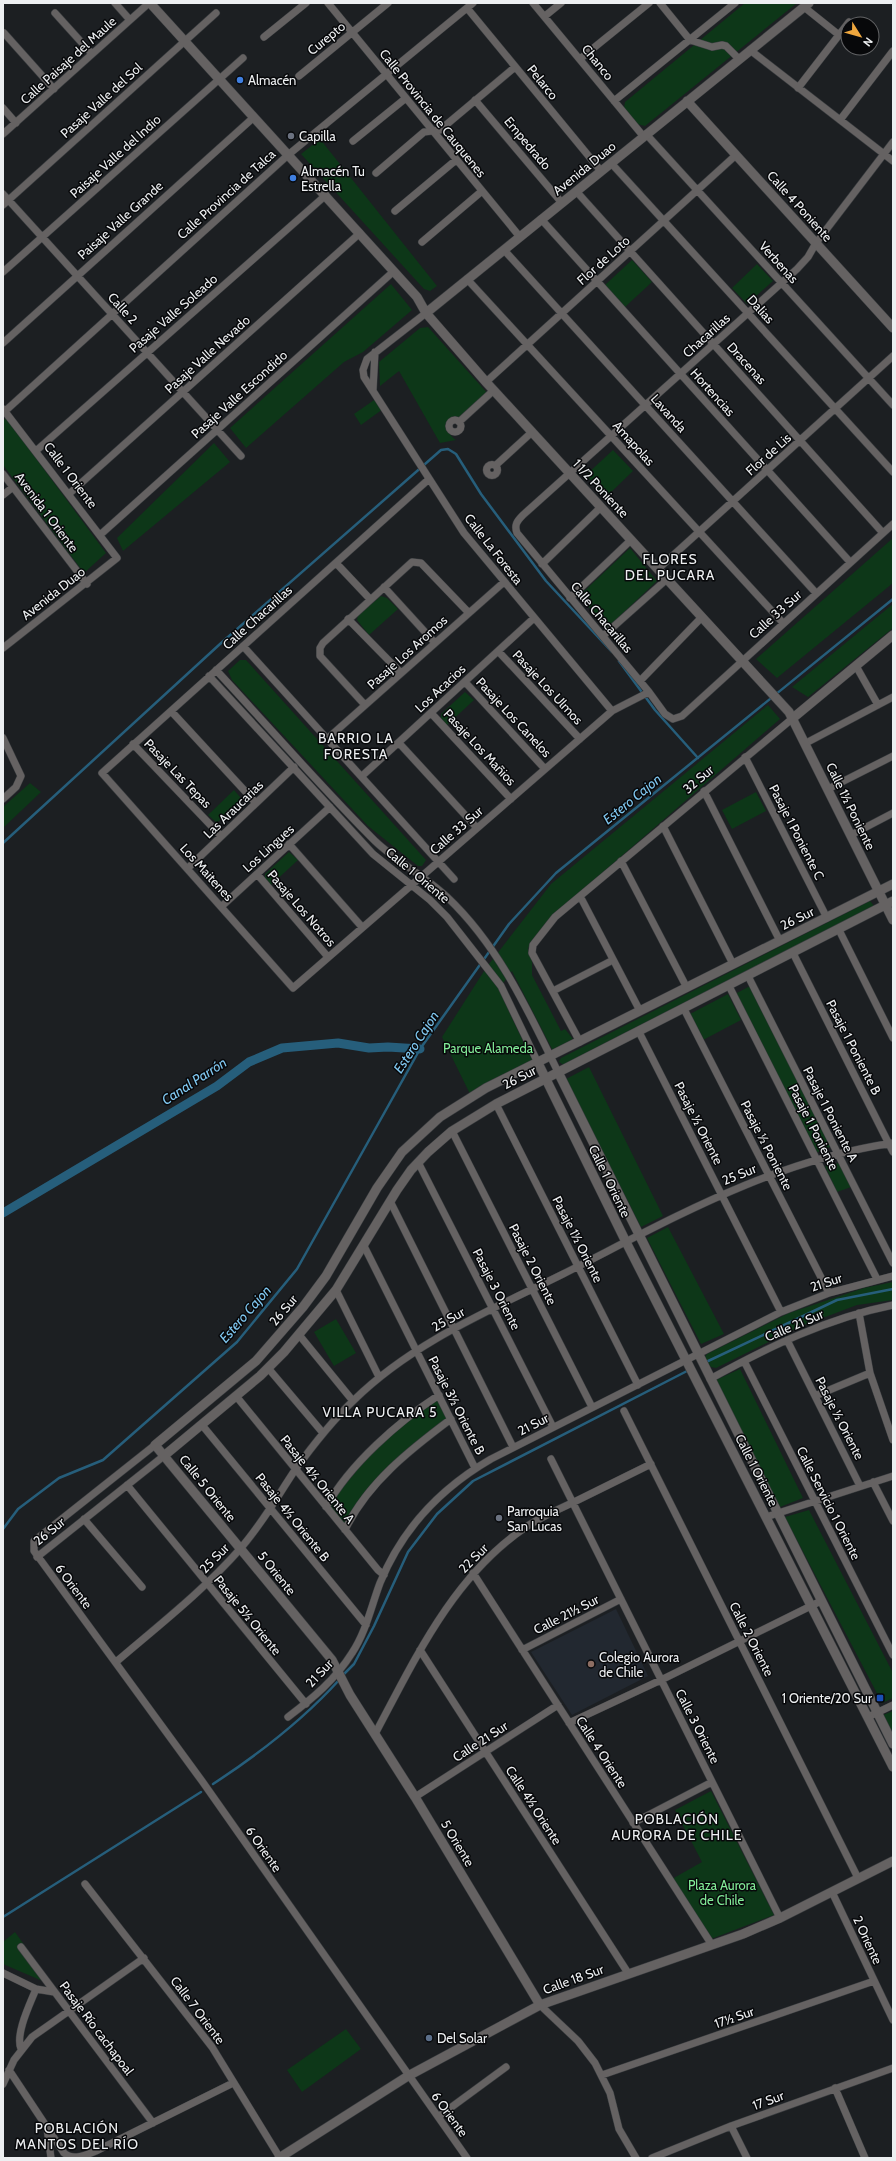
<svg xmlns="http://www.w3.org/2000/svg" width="896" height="2161" viewBox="0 0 896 2161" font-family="Cabin,sans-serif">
<rect width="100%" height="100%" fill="#1c1f22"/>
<!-- built -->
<path fill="#222830" d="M616,1609L648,1676L572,1715L531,1652Z"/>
<!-- green -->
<path fill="#0d3718" d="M745,3H797L645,126L637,124L624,108L625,102Z
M320,139L437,286L430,291L424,289L301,154Z
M632,260L652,282L625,307L605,285Z
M757,264L773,281L747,304L732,288Z
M391,284L412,310L363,352L344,362L246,448L230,428Z
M428,327L489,395L459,420H454C445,427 447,433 456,440L440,443L399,371L380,386L379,362L420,328Z
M377,398L383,409L361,425L354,414Z
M6,418L106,553L84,573L3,465V421Z
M214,443L230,462L123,551L117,538Z
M613,450L633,471L606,497L586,475Z
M893,538V583L777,678L756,659Z
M630,548L657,581L607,628L579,596Z
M381,596L387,598L398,609L369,635L357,620L358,615Z
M893,604V628L808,697L792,687Z
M240,660H246L426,860L422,866H418L368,826L232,680L228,671Z
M465,692L474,700L447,725L441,718V714Z
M768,705L780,719L550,918L528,948L532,962V975L561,1031L565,1029L573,1039L553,1051L512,971L501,986L510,1014L535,1066L472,1098L442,1037L486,968L551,884Z
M30,783L41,792L3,828V807Z
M234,790L240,797V800L217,823L208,815Z
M756,792L766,811L732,829L722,810Z
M289,852L298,860L271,885L265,878V874Z
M870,901L874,906L564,1065L559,1062L561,1058Z
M750,986L832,1146L816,1153L735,994Z
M728,994L741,1020L703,1040L690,1014Z
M589,1067L663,1216L641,1227L566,1079Z
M839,1163L851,1187L837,1192L825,1166Z
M668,1227L724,1334L701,1344L647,1238Z
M893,1282V1300L857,1305L799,1327L716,1368L711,1367L704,1358L707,1354L789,1313L864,1288Z
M336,1319L356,1353L334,1366L314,1332Z
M740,1369L803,1498L780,1507L716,1380Z
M439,1395L451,1419L383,1476L345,1530L326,1507L389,1432Z
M809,1510L893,1673V1698L882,1703L785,1517Z
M893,1711V1733L883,1715Z
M711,1791L774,1915L711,1939L672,1879L702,1862L675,1810Z
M15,1932L54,1986L3,1964V1942Z
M346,2029L361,2049L302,2092L287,2070Z"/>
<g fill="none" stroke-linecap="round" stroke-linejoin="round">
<!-- stream -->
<path stroke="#265e7b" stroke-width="2.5" d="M619,661L655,710L698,758
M3,843L220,644L441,450L448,449L456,454L481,494L546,581L612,652
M706,1362L837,1300L893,1289
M3,1529L18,1509L59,1478L103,1460L237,1342L297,1269L420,1049L509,924L556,873L893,599
M343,1675L354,1664L374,1626L408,1552L437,1514L473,1481L689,1370
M213,1784C259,1754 303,1720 340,1679
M3,1917L201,1792"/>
<!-- canal -->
<path stroke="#265e7b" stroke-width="9" d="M3,1213L217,1086L249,1062L282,1048L338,1043L369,1048L388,1047L420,1049"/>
<!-- minor casing -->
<g stroke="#393c3f" stroke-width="8">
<path id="minor" d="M115,3L130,20
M328,3L520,237
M533,3L644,137
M660,3L690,40L712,47L722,45L726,46L739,59
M804,7L839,35
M467,8L601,171
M55,13L92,54
M545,16L561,3
M4,33L54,89
M264,37L306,3
M750,50L893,161
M580,59L649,3
M299,76L388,3
M798,88L849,22
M475,100L562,203
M614,101L735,3
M3,108L16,123
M840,120L893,51
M3,134L149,3
M646,134L893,405
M353,141L406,98
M893,142L816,243L808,257L797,269L523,515C517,521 514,525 517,533L649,692L665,714L673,719L682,716L893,524
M611,163L893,472
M376,173L424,132L440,130L515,67
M576,191L883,533
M3,194L241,456
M3,205L216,13
M395,211L456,160
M541,219L850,562
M422,242L482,191
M504,250L816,593
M3,272L243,58
M467,279L783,623
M426,313L367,359L363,370L364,377L464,533L612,711
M3,343L254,117
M486,382L736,155
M373,390L375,352
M3,413L288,155L473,3
M449 426a6 6 0 1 1 12 0a6 6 0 1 1-12 0Z
M459,422L494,390
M37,450L326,195
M486.5 470a5.5 5.5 0 1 1 11 0a5.5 5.5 0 1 1-11 0Z
M496,465L532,432
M3,474L87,584
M429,479L102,773L293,988L612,711L649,692
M70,493L360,233
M3,495L13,487
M100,535L394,271
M336,563L370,599
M542,564L601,507
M658,569L893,356
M384,587L435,643
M570,598L631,540
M348,619L401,673
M603,636L667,579
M243,646L454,879
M3,648L117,558L3,409
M498,651L580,739
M856,666L878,705
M216,670C269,727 320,786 375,841C397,862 425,876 447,897C498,945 528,1010 558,1072
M209,676L373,854L430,900L447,917L501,986L538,1063
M640,681L702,617
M465,682L545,769
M365,705L320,656V648L323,643L412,562L421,563L469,613
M171,711L256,803
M431,713L511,799
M3,738L21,776L16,787L3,799
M327,739L504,582
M399,743L477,828
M806,743L893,697
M133,744L221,836
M745,757L827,918
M362,776L534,618
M828,789L893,756
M704,791L780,941
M663,826L733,964
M851,835L893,813
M289,844L362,927
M621,861L687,988
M188,868L294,767
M257,874L328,957
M580,896L640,1011
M222,906L330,807
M839,930L893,1038
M793,953L893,1152
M748,976L893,1263
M729,986L877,1279
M553,991L613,960
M684,1009L829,1293
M639,1032L781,1312
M580,1042L532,953L533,945L555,917L793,718
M496,1104L638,1385
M452,1131L592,1407
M418,1162L553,1427
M390,1201L513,1447
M364,1246L475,1468
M336,1290L379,1377
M859,1313L870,1373L893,1440
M300,1336L353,1401
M787,1340L860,1486
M744,1361L893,1655
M268,1368L323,1433
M710,1379C768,1347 828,1318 893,1305
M236,1396L378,1570L384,1575
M815,1396L870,1373
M624,1411L858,1878
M202,1425L366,1625
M155,1445L34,1541V1551L202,1781L467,2158
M551,1459L780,1918
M873,1482L893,1521
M127,1485L306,1704
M326,1507C350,1464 398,1422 439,1395
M766,1517L893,1476
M84,1519L142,1587
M345,1530C367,1483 411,1449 451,1419
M37,1557L165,1455
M473,1573L712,1945
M420,1650L628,1973
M522,1650L621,1599
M116,1662C158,1626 203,1591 240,1549C262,1524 277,1497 295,1470C313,1445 332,1421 354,1400C413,1342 491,1310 563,1274C672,1219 771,1161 893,1143
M288,1717C313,1698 335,1680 352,1653C366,1632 371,1607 380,1583C402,1529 441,1488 491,1459L781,1312L829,1293L893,1276
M868,1717L893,1705
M569,1723L661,1680L821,1601
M375,1734C415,1659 453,1576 526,1527C541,1517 557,1510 572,1503C598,1490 625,1477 651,1464
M415,1797L558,1705
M633,1823L712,1782
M85,1884L212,2047L280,2158
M832,1892L893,2020
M21,1947L153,2123
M3,1973L36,1989L54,1992
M540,2005L578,2041L595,2063L610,2093L619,2129L636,2158
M21,2049C15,2034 30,2004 36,1989
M9,2070L64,2153C73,2161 86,2155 96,2151L233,2083
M602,2075L874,1981
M3,2084L14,2060L32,2037L144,1958
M835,2088L865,2158
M438,2117L506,2067
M731,2126L747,2158
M47,2128L51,2158
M652,2158L731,2126L893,2068"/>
</g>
<!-- tertiary casing -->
<g stroke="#393c3f" stroke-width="10">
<path id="tertiary" d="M150,3L417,297L426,313L486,382L789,712L893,920
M687,101L893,328
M426,313L809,3
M793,718L893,635
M538,1063L626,1242L893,1767
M558,1072L893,1744
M165,1455L260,1376L284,1352L336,1290L397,1190L411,1170L428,1152L452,1131L496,1104L893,901
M540,2005L415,1797L350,1695L332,1660L155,1445L256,1361L303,1307L326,1276L377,1188L402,1152L440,1117L486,1088L893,884
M279,2158L408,2076L540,2005L743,1934L780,1918L893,1861"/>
</g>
<!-- minor -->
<use href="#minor" stroke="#656262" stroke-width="7"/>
<!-- tertiary -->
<use href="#tertiary" stroke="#656262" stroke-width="9"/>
</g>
<!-- markers -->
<g fill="#3f7fe0" stroke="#07080a" stroke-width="1.5">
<circle cx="240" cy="80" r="4"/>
<circle cx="293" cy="178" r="4"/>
</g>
<g fill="#6b7280" stroke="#07080a" stroke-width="1.5">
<circle cx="291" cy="136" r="4"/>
<circle cx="499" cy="1518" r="4"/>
</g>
<circle fill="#8d6e63" stroke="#07080a" stroke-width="1.5" cx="591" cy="1664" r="4"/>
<rect fill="#1a4fb4" stroke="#07080a" stroke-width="1.5" x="876" y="1694" width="8" height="8" rx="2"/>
<circle fill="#5c6f8a" stroke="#07080a" stroke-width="1.5" cx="429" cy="2038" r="4"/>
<g text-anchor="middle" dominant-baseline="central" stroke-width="3" stroke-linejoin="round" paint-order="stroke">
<!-- street labels -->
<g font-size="13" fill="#edeff1" stroke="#07080a">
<text transform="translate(326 38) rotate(-39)">Curepto</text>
<text transform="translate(68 60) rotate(-42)">Calle Paisaje del Maule</text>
<text transform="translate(598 62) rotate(51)">Chanco</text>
<text transform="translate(543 82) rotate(51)">Pelarco</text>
<text transform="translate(101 100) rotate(-42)">Pasaje Valle del Sol</text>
<text transform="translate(433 113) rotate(51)">Calle Provincia de Cauquenes</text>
<text transform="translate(528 143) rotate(50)">Empedrado</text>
<text transform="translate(115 156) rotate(-42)">Paisaje Valle del Indio</text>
<text transform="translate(584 168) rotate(-39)">Avenida Duao</text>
<text transform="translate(226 194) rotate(-42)">Calle Provincia de Talca</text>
<text transform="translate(800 206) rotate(48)">Calle 4 Poniente</text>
<text transform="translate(120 220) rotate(-42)">Paisaje Valle Grande</text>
<text transform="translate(603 260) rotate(-42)">Flor de Loto</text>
<text transform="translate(779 262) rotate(48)">Verbenas</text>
<text transform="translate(123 308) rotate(48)">Calle 2</text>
<text transform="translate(761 309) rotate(48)">Dalias</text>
<text transform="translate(173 313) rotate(-41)">Pasaje Valle Soleado</text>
<text transform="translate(706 335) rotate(-42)">Chacarillas</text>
<text transform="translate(207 354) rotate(-42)">Pasaje Valle Nevado</text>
<text transform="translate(747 363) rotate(48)">Dracenas</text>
<text transform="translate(713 392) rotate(48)">Hortencias</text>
<text transform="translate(239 394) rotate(-42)">Pasaje Valle Escondido</text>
<text transform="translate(669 413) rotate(48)">Lavanda</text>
<text transform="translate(634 443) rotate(48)">Amapolas</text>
<text transform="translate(768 454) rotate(-42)">Flor de Lis</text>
<text transform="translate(71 475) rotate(53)">Calle 1 Oriente</text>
<text transform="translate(601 488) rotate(47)">1 1/2 Poniente</text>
<text transform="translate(47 512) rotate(53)">Avenida 1 Oriente</text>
<text transform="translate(494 549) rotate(52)">Calle La Foresta</text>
<text transform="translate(53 593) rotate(-38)">Avenida Duao</text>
<text transform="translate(775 614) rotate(-42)">Calle 33 Sur</text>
<text transform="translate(257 617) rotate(-42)">Calle Chacarillas</text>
<text transform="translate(602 617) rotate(50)">Calle Chacarillas</text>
<text transform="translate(407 652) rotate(-42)">Pasaje Los Aromos</text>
<text transform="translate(548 687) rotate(47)">Pasaje Los Ulmos</text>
<text transform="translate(440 688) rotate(-43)">Los Acacios</text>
<text transform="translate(514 717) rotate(47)">Pasaje Los Canelos</text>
<text transform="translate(480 747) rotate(47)">Pasaje Los Mañios</text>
<text transform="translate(178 773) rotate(46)">Pasaje Las Tepas</text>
<text transform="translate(698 779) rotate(-40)">32 Sur</text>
<text transform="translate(851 806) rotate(64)">Calle 1½ Poniente</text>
<text transform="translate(233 809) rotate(-44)">Las Araucarias</text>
<text transform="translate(456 830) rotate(-41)">Calle 33 Sur</text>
<text transform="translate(797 832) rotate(63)">Pasaje 1 Poniente C</text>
<text transform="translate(268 848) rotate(-42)">Los Lingues</text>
<text transform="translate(207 872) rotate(48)">Los Maitenes</text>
<text transform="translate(418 875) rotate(40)">Calle 1 Oriente</text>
<text transform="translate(302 908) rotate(49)">Pasaje Los Notros</text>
<text transform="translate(797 918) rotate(-26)">26 Sur</text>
<text transform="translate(854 1047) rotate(63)">Pasaje 1 Poniente B</text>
<text transform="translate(519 1077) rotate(-27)">26 Sur</text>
<text transform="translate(831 1114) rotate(63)">Pasaje 1 Poniente A</text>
<text transform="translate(699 1123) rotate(63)">Pasaje ½ Oriente</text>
<text transform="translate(814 1127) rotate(63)">Pasaje 1 Poniente</text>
<text transform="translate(767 1145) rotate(63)">Pasaje ½ Poniente</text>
<text transform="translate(739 1174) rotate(-22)">25 Sur</text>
<text transform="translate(610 1181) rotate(64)">Calle 1 Oriente</text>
<text transform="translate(578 1239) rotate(63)">Pasaje 1½ Oriente</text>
<text transform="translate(533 1264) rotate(63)">Pasaje 2 Oriente</text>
<text transform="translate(826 1282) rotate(-18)">21 Sur</text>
<text transform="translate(497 1289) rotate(63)">Pasaje 3 Oriente</text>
<text transform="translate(283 1310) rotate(-50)">26 Sur</text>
<text transform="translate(448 1319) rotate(-29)">25 Sur</text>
<text transform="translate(794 1325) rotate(-23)">Calle 21 Sur</text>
<text transform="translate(457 1405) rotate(63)">Pasaje 3½ Oriente B</text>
<text transform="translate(840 1418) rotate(63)">Pasaje ½ Oriente</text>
<text transform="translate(533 1424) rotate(-27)">21 Sur</text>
<text transform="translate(757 1470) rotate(63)">Calle 1 Oriente</text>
<text transform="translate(318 1479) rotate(51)">Pasaje 4½ Oriente A</text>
<text transform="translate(208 1488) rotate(51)">Calle 5 Oriente</text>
<text transform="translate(829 1503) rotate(63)">Calle Servicio 1 Oriente</text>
<text transform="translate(293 1517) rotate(51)">Pasaje 4½ Oriente B</text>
<text transform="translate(49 1531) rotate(-39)">26 Sur</text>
<text transform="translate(214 1558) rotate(-46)">25 Sur</text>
<text transform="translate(473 1558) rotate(-45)">22 Sur</text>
<text transform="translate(277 1573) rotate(51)">5 Oriente</text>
<text transform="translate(74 1586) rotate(53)">6 Oriente</text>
<text transform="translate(566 1614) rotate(-27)">Calle 21½ Sur</text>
<text transform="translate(248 1615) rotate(51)">Pasaje 5½ Oriente</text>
<text transform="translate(752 1639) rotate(63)">Calle 2 Oriente</text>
<text transform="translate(319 1673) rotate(-47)">21 Sur</text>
<text transform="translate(698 1726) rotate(63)">Calle 3 Oriente</text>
<text transform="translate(480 1741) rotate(-33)">Calle 21 Sur</text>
<text transform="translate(602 1752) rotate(57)">Calle 4 Oriente</text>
<text transform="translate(534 1805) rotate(57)">Calle 4½ Oriente</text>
<text transform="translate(458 1843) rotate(59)">5 Oriente</text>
<text transform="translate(264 1849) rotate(55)">6 Oriente</text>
<text transform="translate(868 1940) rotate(65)">2 Oriente</text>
<text transform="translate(573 1979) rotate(-20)">Calle 18 Sur</text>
<text transform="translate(198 2010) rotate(53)">Calle 7 Oriente</text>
<text transform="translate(734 2017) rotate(-19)">17½ Sur</text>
<text transform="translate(97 2028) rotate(53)">Pasaje Río cachapoal</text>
<text transform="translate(768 2100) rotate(-20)">17 Sur</text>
<text transform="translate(450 2114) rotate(54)">6 Oriente</text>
</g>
<!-- poi labels -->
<g font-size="13" fill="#edeff1" stroke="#07080a" text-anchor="start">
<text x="248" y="80">Almacén</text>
<text x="299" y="136">Capilla</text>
<text x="301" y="171">Almacén Tu<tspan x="301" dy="15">Estrella</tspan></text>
<text x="507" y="1511">Parroquia<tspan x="507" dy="15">San Lucas</tspan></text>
<text x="599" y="1657">Colegio Aurora<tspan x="599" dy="15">de Chile</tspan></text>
<text x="872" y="1698" text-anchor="end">1 Oriente/20 Sur</text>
<text x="437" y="2038">Del Solar</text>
</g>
<!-- park labels -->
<g font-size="13" fill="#82ed98" stroke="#07080a">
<text x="488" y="1048">Parque Alameda</text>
<text x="722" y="1885">Plaza Aurora<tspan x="722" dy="15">de Chile</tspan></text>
</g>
<!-- neighbourhood labels -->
<g font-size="14" letter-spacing="1" fill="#edeff1" stroke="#07080a">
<text x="670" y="559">FLORES<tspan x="670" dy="16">DEL PUCARA</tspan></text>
<text x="356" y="738">BARRIO LA<tspan x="356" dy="16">FORESTA</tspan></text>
<text x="380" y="1412">VILLA PUCARA 5</text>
<text x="677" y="1819">POBLACIÓN<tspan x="677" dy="16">AURORA DE CHILE</tspan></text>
<text x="77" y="2128">POBLACIÓN<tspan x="77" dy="16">MANTOS DEL RÍO</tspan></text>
</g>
<!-- water labels -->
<g font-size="14" font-style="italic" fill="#80c8f1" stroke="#07080a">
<text transform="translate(632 799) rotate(-39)">Estero Cajon</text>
<text transform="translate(416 1042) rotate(-57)">Estero Cajon</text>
<text transform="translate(194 1081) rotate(-33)">Canal Parrón</text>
<text transform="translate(245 1314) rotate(-49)">Estero Cajon</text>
</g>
</g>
<!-- border -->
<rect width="896" height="2161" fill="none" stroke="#edeff1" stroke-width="8"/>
<!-- north arrow -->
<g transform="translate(860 36) rotate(127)"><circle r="19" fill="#07080a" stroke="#636466"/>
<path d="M0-3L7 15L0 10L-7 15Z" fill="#efa73e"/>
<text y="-6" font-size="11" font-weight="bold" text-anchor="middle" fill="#edeff1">N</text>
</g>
</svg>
